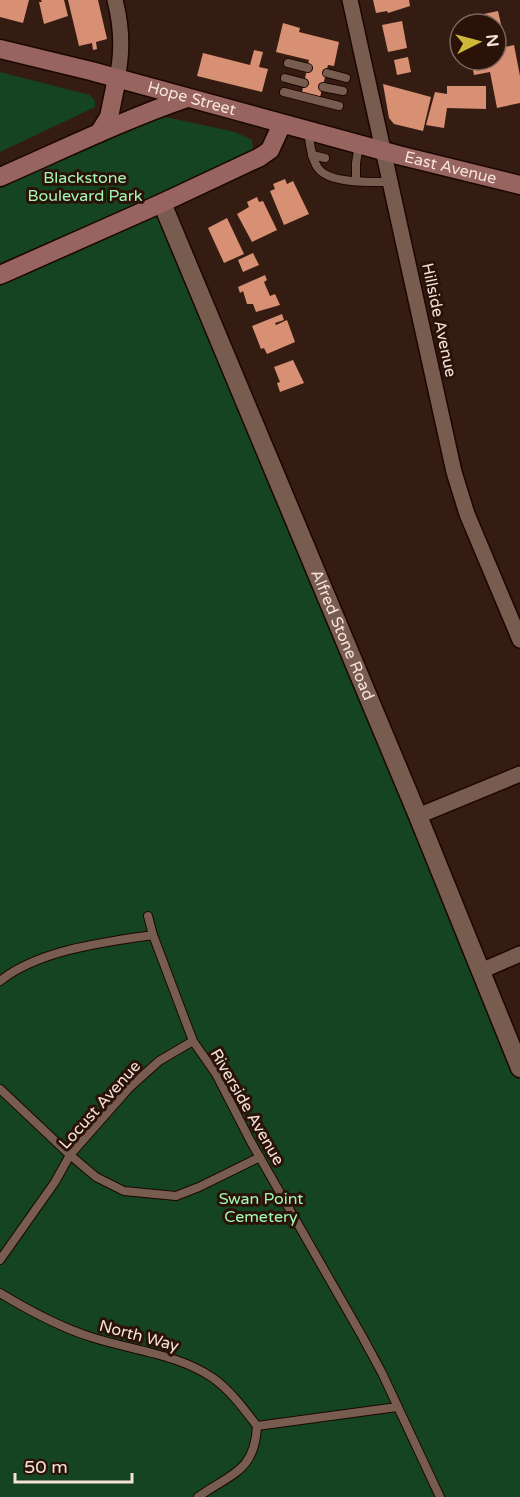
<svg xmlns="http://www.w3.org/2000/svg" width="520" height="1497" viewBox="0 0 520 1497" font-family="'Varela Round',sans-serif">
<rect width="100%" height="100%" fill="#351c12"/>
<!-- green -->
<path fill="#154422" d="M0,72L90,95L95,101V107L0,152Z
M161,116L235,132L252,140L253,154L0,263V186Z
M158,206L520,1064V1497H0V275Z"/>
<!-- building -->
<path fill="#d79073" d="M0,0H29L23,23L0,17Z
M41,0H64L68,16L44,24L39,2H42Z
M68,0H98L107,39L96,42L97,49L93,50L92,43L79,46Z
M373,0H409L410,6L388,13L387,11L376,13Z
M498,11L503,33L496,35V24H481L479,15Z
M402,21L407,48L388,52L382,25Z
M283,23L300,28L299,32L339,42L334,66L328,65L320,97L302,92L309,60L276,52Z
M514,45L520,76V103L497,108L490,72L474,75L471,60H496V49Z
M254,50L263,52L259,67L268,69L262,92L197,76L203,53L250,65Z
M408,57L411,72L397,75L394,60Z
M383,84L431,97L423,131L394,124L389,118Z
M447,86H486V109L447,108L444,128L426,125L435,92L447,94Z
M285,179L287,184L293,181L309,214L284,225L270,191L275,189L273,184Z
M257,197L259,202L263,201L277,230L252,242L237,214L249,207L247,202Z
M227,218L244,254L224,263L208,228Z
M253,253L259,265L243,272L238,260Z
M265,275L267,280L264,282L270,296L275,294L280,305L256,312L253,304H247L243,291L240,293L238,287Z
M282,314L284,320L275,323L276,325L287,320L295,342L267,354L264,348L261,349L252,326Z
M293,360L304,383L280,392L277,383L280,382L274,367Z"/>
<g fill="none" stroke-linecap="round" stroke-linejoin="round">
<!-- service casing -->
<g stroke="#1b0601" stroke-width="10">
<path id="service" d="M288,63L308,68
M327,73L346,78
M285,78L304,83
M323,87L343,91
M284,92L339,106
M308,131C310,143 311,158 318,168C329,184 372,182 391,182
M312,155L325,158
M356,181V163L359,145
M148,916L153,935L193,1041L216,1074L251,1142L362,1336L382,1373L440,1497
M0,981C39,950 104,942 153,935
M0,1089L70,1155L96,1177L124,1191L176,1196L199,1187L260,1157
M0,1260L55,1182L70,1155L129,1088L159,1061L193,1041
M0,1293C28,1310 59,1327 91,1337C131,1350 178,1354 213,1378C231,1391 244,1409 257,1426
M198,1497C230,1474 255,1472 257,1426L397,1407"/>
</g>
<!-- minor casing -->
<g stroke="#1b0601" stroke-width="18">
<path id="minor" d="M115,0C122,27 123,51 117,78
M350,0L454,472L467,514L520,640
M418,816L520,774
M481,971L520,954"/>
</g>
<!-- tertiary casing -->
<g stroke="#1b0601" stroke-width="21">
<g id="tertiary">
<path id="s1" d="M162,203L418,816L520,1068"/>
</g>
</g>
<!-- secondary casing -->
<g stroke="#1b0601" stroke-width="21">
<g id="secondary">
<path id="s2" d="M0,49L91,71L398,155L520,185"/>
<path d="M99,133L109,117L117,78"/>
<path d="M0,177C62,150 123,120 187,98"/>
<path d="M0,275L162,203L260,157L270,150L282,124"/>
</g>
</g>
<!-- service -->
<use href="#service" stroke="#795c50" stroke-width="8"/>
<!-- minor -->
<use href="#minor" stroke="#795c50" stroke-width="15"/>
<!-- tertiary -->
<use href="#tertiary" stroke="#795c50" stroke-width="18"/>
<!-- secondary -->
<use href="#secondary" stroke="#98645f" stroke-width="18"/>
</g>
<g text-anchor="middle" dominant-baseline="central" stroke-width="6" stroke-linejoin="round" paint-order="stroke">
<!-- street labels -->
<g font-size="16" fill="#f4e2db" stroke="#2a1209">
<text stroke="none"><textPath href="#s2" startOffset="198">Hope Street</textPath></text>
<text stroke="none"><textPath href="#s2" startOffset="466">East Avenue</textPath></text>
<text transform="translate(439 320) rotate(78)">Hillside Avenue</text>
<text stroke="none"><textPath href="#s1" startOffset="468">Alfred Stone Road</textPath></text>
<text transform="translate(100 1105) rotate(-48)">Locust Avenue</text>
<text transform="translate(247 1107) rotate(60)">Riverside Avenue</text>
<text transform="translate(139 1336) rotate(15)">North Way</text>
</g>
<!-- park labels -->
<g font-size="16" fill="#a2f8b3" stroke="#2a1209">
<text x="85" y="178">Blackstone<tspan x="85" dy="18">Boulevard Park</tspan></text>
<text x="261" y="1199">Swan Point<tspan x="261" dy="18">Cemetery</tspan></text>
</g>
</g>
<!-- north arrow -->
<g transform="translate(478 42) rotate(84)"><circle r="28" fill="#2a1209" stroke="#7b655d" stroke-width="1.5"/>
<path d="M0-4.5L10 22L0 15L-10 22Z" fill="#cdb938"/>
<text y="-9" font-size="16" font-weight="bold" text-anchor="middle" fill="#f4e2db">N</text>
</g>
<!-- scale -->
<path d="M15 1473v9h117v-9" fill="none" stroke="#f4e2db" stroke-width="3"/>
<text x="24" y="1473" font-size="18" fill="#f4e2db" stroke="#2a1209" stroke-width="4.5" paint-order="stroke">50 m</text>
</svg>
